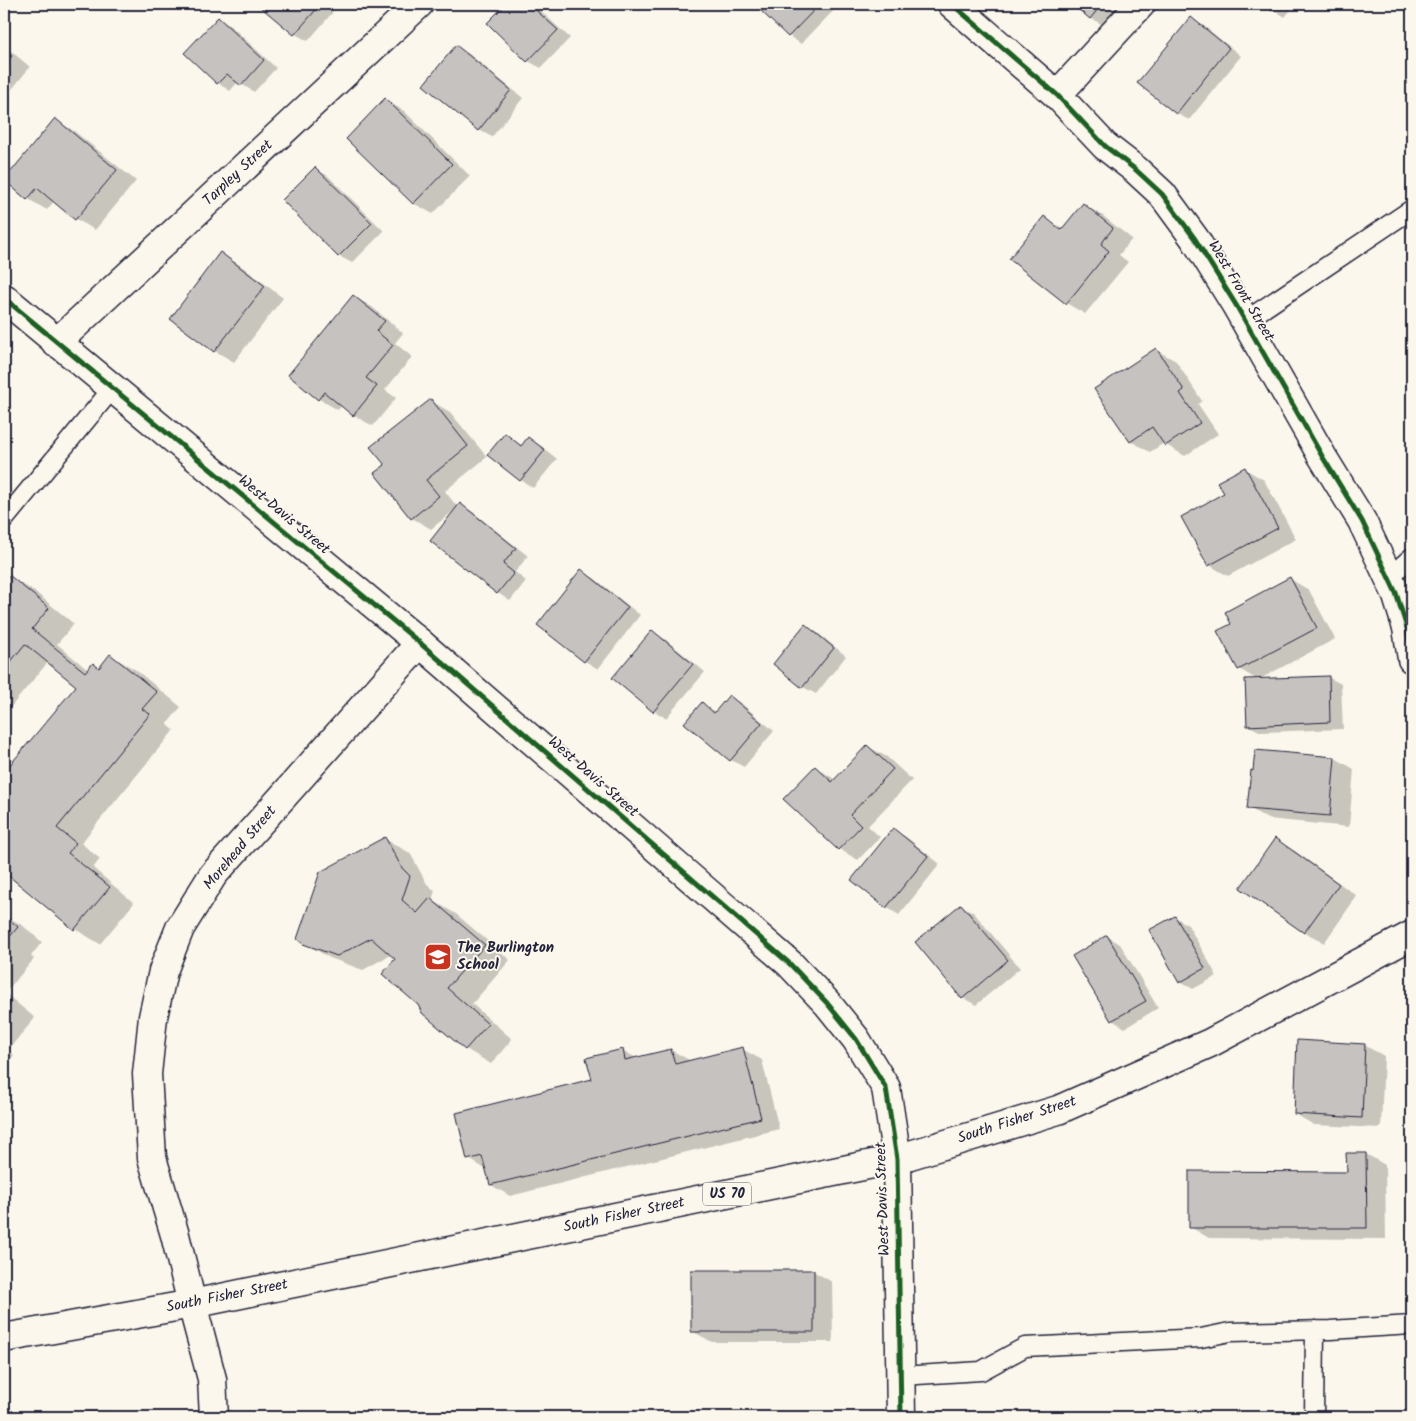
<svg xmlns="http://www.w3.org/2000/svg" width="1416" height="1421" viewBox="0 0 1416 1421" font-family="Kalam,sans-serif">
<rect width="100%" height="100%" fill="#fbf7ec"/>
<filter id="ink" filterUnits="userSpaceOnUse"><feTurbulence type="fractalNoise" baseFrequency=".02" numOctaves="2"/><feDisplacementMap in="SourceGraphic" scale="10" xChannelSelector="R" yChannelSelector="G"/><feConvolveMatrix kernelMatrix="1 2 1 2 8 2 1 2 1" color-interpolation-filters="sRGB"/></filter>
<g filter="url(#ink)">
<!-- shadow -->
<path fill="#0003" d="M259,4H323L333,12L308,41L295,34Z
M507,4H533L570,38L541,68L528,61L489,23Z
M768,4H840L801,44L789,36L761,10Z
M1074,4H1121L1103,25L1090,18Z
M1265,4H1296L1285,17Z
M218,19L231,26L276,68L254,92L238,82L230,91L218,83Z
M1191,19L1204,26L1241,56L1189,120L1176,113Z
M4,45L30,67L4,99Z
M456,47L469,54L523,98L492,137L479,130Z
M385,100L404,111L470,176L433,214L413,203Z
M55,120L74,131L136,181L95,230L76,219L54,201L47,210L28,199Z
M316,169L328,176L384,231L352,263L339,256Z
M1083,204L1103,216L1132,239L1119,255L1128,262L1085,314L1066,303L1044,218L1064,229Z
M221,254L240,265L283,298L234,362L215,351L172,318Z
M353,296L372,307L403,333L395,343L412,357L385,390L396,398L373,426L353,415L342,405L338,410L319,399L289,375Z
M1156,350L1176,361L1202,401L1198,404L1218,434L1185,456L1166,445L1164,443L1150,452L1130,441Z
M431,401L450,412L487,457L445,491L458,508L461,505L473,512L528,556L515,572L526,581L510,601L498,593L432,541L456,509L431,529L412,518L387,465Z
M505,435L523,446L528,438L541,446L557,459L533,488L521,480L489,455Z
M1245,469L1264,480L1296,539L1228,576L1209,565L1225,494Z
M581,571L594,578L640,615L598,669L585,661L538,625Z
M9,577L34,591L74,624L57,644L88,670L100,669L111,656L136,670L181,707L167,724L174,730L81,843L100,859L93,868L134,903L100,944L75,929L4,871V774L77,686L48,662L4,715V583Z
M1290,579L1309,590L1335,639L1258,680L1328,677L1341,684L1343,729L1261,732L1248,725L1258,680L1239,669L1233,624Z
M805,626L818,633L846,656L816,694L803,687Z
M652,632L665,639L705,672L666,718L654,711L614,678Z
M729,697L742,704L774,731L744,767L731,760L686,723L702,704L716,712Z
M867,746L887,757L912,780L868,826L880,837L858,860L839,849L815,767L836,780Z
M1335,758L1354,769L1349,827L1268,819L1249,808Z
M893,830L906,837L940,864L899,915L886,907Z
M385,839L410,853L427,884L435,891L432,900L456,914L510,960L472,1004L512,1039L491,1064L466,1049L397,959L392,954L363,970L330,958L304,943Z
M1275,840L1295,851L1357,896L1324,943L1305,932L1242,887Z
M961,905L974,913L1020,968L976,1005L963,998Z
M4,915L22,925L42,942L31,956L34,959L5,993L35,1018L8,1050L14,1055L4,1068Z
M1175,917L1188,925L1217,976L1193,989L1180,982Z
M1107,936L1120,944L1158,1008L1125,1028L1112,1020L1074,956Z
M1364,1045L1384,1056L1381,1128L1314,1125L1295,1114Z
M742,1049L762,1060L779,1129L510,1196L491,1185L487,1170L469,1159L594,1079L622,1050L638,1059L671,1050L691,1061Z
M1348,1154H1366L1385,1165L1386,1239L1209,1238L1190,1227L1348,1173Z
M813,1271L832,1282L833,1342H712L692,1331Z
M4,1414H107L113,1417H4Z"/>
<!-- building -->
<path fill="#c6c2c0" stroke="#22223b" d="M257,4H321L294,35Z
M506,4H529L558,30L527,62L487,23Z
M766,4H820L788,37L760,10Z
M1072,4H1102L1090,19Z
M1263,4H1278L1272,11Z
M218,17L264,60L241,86L227,74L217,84L184,53Z
M1191,17L1229,48L1176,114L1137,83Z
M456,45L511,90L478,131L423,85Z
M4,49L12,56L4,65Z
M385,98L452,164L413,204L346,139Z
M55,118L117,170L75,220L37,188L27,200L4,180Z
M315,167L372,223L338,257L282,200Z
M1083,203L1113,228L1101,244L1109,251L1066,304L1009,259L1044,216L1061,230Z
M220,252L265,286L214,352L170,319Z
M353,295L385,321L376,331L393,345L366,378L377,386L353,416L324,392L318,400L288,375Z
M1156,348L1184,390L1180,393L1200,423L1165,446L1152,427L1130,442L1094,389Z
M431,399L468,446L426,480L439,496L411,519L374,473L385,465L370,447Z
M505,433L521,446L528,437L545,450L520,481L487,455Z
M1245,467L1278,528L1208,566L1181,517L1224,493L1217,482Z
M460,503L516,548L503,564L514,573L497,594L430,541Z
M581,569L628,607L584,662L537,625Z
M9,575L49,608L32,629L85,672L93,663L99,668L110,654L157,692L142,709L150,714L57,828L76,843L68,853L110,887L74,930L4,872V772L76,686L25,644L4,670V581Z
M1290,577L1317,628L1238,670L1217,631L1231,624L1225,612Z
M805,624L834,648L802,688L773,664Z
M652,630L693,664L653,712L612,678Z
M1329,676L1330,722L1247,726L1245,679Z
M729,695L762,723L730,761L684,723L702,702L714,713Z
M867,745L893,769L850,815L861,826L838,850L783,799L815,766L832,782Z
M1255,750L1335,757L1330,816L1247,809L1251,770L1253,771Z
M893,828L928,856L886,908L851,880Z
M385,837L402,868L410,876L402,900L417,913L430,898L485,945L447,988L488,1024L465,1050L422,1013L418,1005L382,974L395,959L371,938L337,956L303,944L297,939L320,872Z
M1275,838L1339,884L1304,933L1240,888Z
M961,904L1008,960L962,999L915,942Z
M4,915L18,927L7,940L10,943L4,950Z
M1175,916L1205,968L1179,983L1149,930Z
M1107,935L1146,1001L1111,1021L1072,956Z
M4,997L11,1003L4,1011Z
M1297,1040L1365,1044L1362,1118L1294,1114Z
M743,1047L761,1118L490,1185L482,1156L467,1160L456,1113L592,1079L586,1058L623,1049L625,1060L671,1049L675,1064Z
M1346,1153H1366L1367,1228H1189V1171L1347,1172Z
M691,1270H814V1332H691Z
M107,1412L113,1417H4V1413Z"/>
<g fill="none" stroke-linecap="round" stroke-linejoin="round">
<!-- service casing -->
<g stroke="#22223b" stroke-width="21">
<path id="service" d="M1245,321L1412,209
M4,520L112,389
M1389,577L1412,557
M901,1376L981,1371L1025,1347L1201,1338L1230,1332L1330,1330L1412,1325
M1314,1417L1315,1330"/>
</g>
<!-- minor casing -->
<g stroke="#22223b" stroke-width="31">
<path id="minor" d="M1057,95L1141,4
M56,343L419,4
M192,1304L175,1235L152,1158L147,1074L153,1017L163,971L180,928L213,875L420,643"/>
</g>
<!-- tertiary casing -->
<g stroke="#22223b" stroke-width="31">
<path id="tertiary" d="M952,4L1057,95L1105,146L1136,170L1162,194L1195,239L1236,305L1322,456L1362,521L1396,593L1407,628L1412,659
M4,298L420,643L790,964L827,1003L856,1039L886,1088L897,1159L901,1417"/>
</g>
<!-- secondary casing -->
<g stroke="#22223b" stroke-width="31">
<path id="secondary" d="M192,1304L212,1379L214,1417"/>
</g>
<!-- primary casing -->
<g stroke="#22223b" stroke-width="31">
<path id="primary" d="M4,1338L192,1304L897,1159L1058,1110L1210,1043L1412,935"/>
</g>
<!-- service -->
<use href="#service" stroke="#fbf7ec" stroke-width="18"/>
<!-- minor -->
<use href="#minor" stroke="#fbf7ec" stroke-width="28"/>
<!-- tertiary -->
<use href="#tertiary" stroke="#fbf7ec" stroke-width="28"/>
<!-- secondary -->
<use href="#secondary" stroke="#fbf7ec" stroke-width="28"/>
<!-- primary -->
<use href="#primary" stroke="#fbf7ec" stroke-width="28"/>
<!-- cycleway casing -->
<g stroke="#fbf7ec" stroke-width="8">
<path id="cycleway" d="M952,4L1057,95L1105,146L1136,170L1162,194L1195,239L1236,305L1322,456L1362,521L1396,593L1407,628L1412,659
M4,298L420,643L790,964L827,1003L856,1039L886,1088L897,1159L901,1417"/>
</g>
<!-- cycleway -->
<use href="#cycleway" stroke="#1b5e20" stroke-width="5"/>
</g>
</g>
<!-- icons -->
<defs>
<g id="school-square" transform="scale(1.4375)"><rect x="-9" y="-9" width="18" height="18" rx="4" fill="#c8321e" stroke="#fbf7ec"/><path d="M0-5L7-2L0 1L-7-2ZM-4 1L0 2.5L4 1V4Q0 6-4 4Z" fill="#fff"/></g>
</defs>
<g fill-rule="evenodd">
<use href="#school-square" x="438" y="957"/>
</g>
<g text-anchor="middle" dominant-baseline="central" stroke-width="4" stroke-linejoin="round" paint-order="stroke">
<!-- shield labels -->
<rect fill="#fbf7ec" stroke="#636270" stroke-width="1" x="703" y="1182.5" width="48" height="23" rx="4"/>
<g font-size="14" font-weight="bold" fill="#22223b">
<text x="727" y="1194">US 70</text>
</g>
<!-- street labels -->
<g font-size="15" fill="#22223b" stroke="#fbf7ec">
<text transform="translate(238 173) rotate(-43)">Tarpley Street</text>
<text transform="translate(1241 291) rotate(59)">West Front Street</text>
<text transform="translate(284 515) rotate(40)">West Davis Street</text>
<text transform="translate(593 777) rotate(41)">West Davis Street</text>
<text transform="translate(240 848) rotate(-50)">Morehead Street</text>
<text transform="translate(1017 1120) rotate(-18)">South Fisher Street</text>
<text transform="translate(883 1199) rotate(-92)">West Davis Street</text>
<text transform="translate(624 1215) rotate(-12)">South Fisher Street</text>
<text transform="translate(227 1296) rotate(-11)">South Fisher Street</text>
</g>
<!-- poi labels -->
<g font-size="15" font-weight="bold" fill="#22223b" stroke="#fbf7ec" text-anchor="start">
<text x="457" y="948">The Burlington<tspan x="457" dy="17">School</tspan></text>
</g>
</g>
<!-- margin -->
<rect width="1416" height="1421" fill="none" stroke="#fbf7ec" stroke-width="20"/>
<rect x="10" y="10" width="1396" height="1401" fill="none" stroke="#22223b" stroke-width="2" filter="url(#ink)"/>
</svg>
